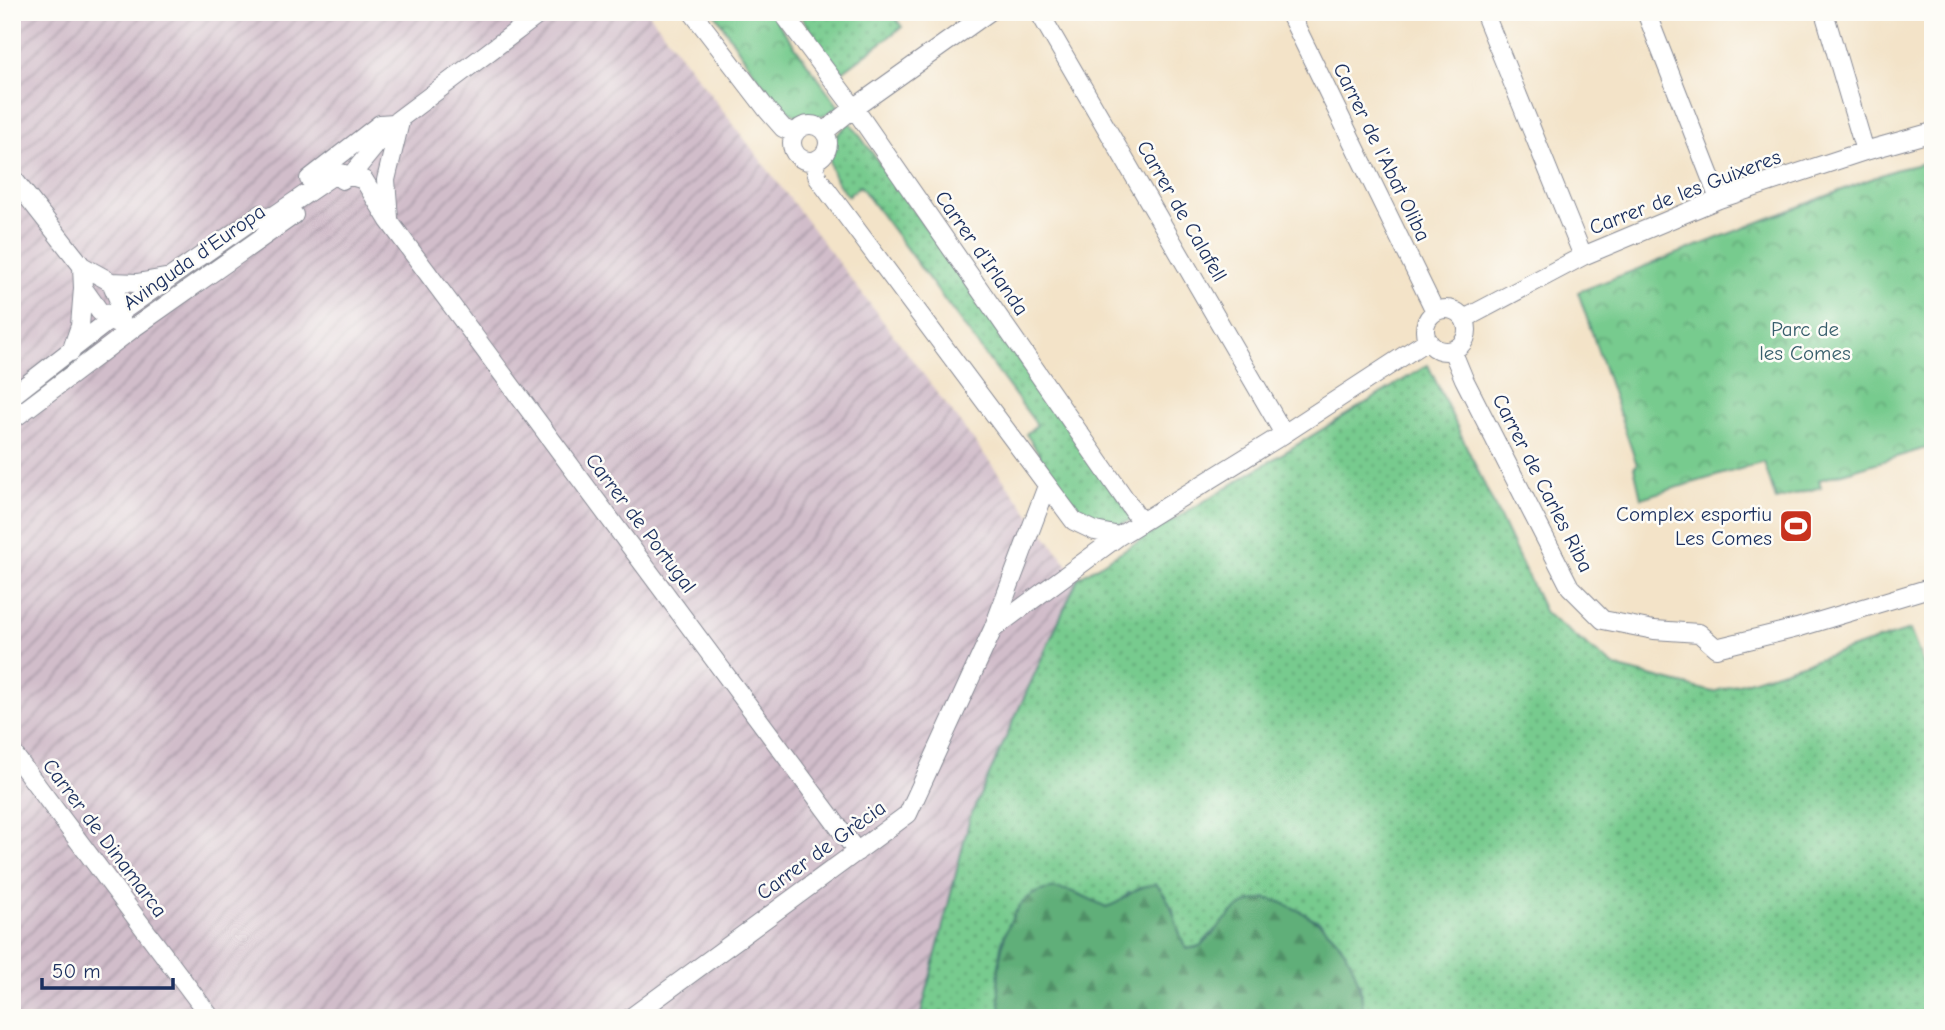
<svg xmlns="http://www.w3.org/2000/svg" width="1945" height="1030" viewBox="0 0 1945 1030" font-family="'Comic Neue',sans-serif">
<defs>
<pattern id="industrial-furrows" width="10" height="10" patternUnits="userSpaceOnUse" patternTransform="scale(1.75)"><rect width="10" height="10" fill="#d1bdca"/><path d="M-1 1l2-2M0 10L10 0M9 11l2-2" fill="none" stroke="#a99aa7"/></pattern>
<pattern id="grass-dots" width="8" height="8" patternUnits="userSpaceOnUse" patternTransform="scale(1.75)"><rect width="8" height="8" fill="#77cb8e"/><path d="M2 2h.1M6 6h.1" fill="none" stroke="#61a577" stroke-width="1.8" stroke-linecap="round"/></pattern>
<pattern id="forest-firs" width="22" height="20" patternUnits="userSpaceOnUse" patternTransform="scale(1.75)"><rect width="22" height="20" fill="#61af79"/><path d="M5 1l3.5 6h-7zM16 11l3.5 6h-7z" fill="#4f8f66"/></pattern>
<pattern id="park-crowns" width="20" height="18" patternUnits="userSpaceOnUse" patternTransform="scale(1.75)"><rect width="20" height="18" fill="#77cb8e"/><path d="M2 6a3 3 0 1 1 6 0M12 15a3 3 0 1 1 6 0" fill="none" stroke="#61a577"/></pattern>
</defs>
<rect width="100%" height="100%" fill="#fdfcf7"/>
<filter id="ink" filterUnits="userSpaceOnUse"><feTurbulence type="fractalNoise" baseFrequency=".0143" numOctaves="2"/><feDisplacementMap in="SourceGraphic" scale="14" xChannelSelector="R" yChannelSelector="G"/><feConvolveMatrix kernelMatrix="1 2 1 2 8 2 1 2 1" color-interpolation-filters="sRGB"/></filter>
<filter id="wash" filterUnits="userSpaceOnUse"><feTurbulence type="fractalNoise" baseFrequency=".00686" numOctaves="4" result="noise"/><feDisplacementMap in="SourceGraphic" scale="28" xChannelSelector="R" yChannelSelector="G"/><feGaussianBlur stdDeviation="1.57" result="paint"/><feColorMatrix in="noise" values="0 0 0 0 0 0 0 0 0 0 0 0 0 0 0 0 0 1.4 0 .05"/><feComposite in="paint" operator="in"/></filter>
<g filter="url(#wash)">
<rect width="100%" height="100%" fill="#f3e3c8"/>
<!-- industrial -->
<path fill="url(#industrial-furrows)" d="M12,12H648L1078,578L970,817L920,1018H12Z"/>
<!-- grass -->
<path fill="url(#grass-dots)" stroke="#497d76" stroke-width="2" d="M797,12H891L902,27L842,72Z
M850,122L1133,518C1091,550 1046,462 1026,434L1037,425L860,186L848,196C834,181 823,160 834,139C838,133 846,127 850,122Z
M1428,365L1545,613L1615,667L1713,692L1910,630L1933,689V1018H1364L1360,985L1341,944L1319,921L1281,902L1266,898L1248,902L1210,935L1200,946L1186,949L1175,922L1173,909L1129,892L1119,903L1106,907L1079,894L1065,891C1053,899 1013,922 1006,932C995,950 998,998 1003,1018H920L970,817L1078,578Z"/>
<!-- forest -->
<path fill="url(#forest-firs)" stroke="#3e6f6c" stroke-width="2" d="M1156,884C1177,907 1173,923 1186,949C1191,948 1198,948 1201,945C1218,932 1228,910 1250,902C1265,896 1277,900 1291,907C1341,929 1360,964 1364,1018H1003C992,981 999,894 1050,889C1070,887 1089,899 1106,907C1128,901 1128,888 1156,884Z"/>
<!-- park -->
<path fill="url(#park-crowns)" stroke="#497d76" stroke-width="2" d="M714,12H770L839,107C827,115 813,121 798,116C773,109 730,36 714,12Z
M1933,161V446L1819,480L1821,487L1776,500L1764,462L1641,498L1634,467L1637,465L1578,292L1894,170Z"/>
</g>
<g filter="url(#ink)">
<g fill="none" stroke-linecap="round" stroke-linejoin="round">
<!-- minor casing -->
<g stroke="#878993" stroke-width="20">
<path id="minor" d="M692,12L768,111L783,128L794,133
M782,12L854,108L1141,522
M1039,12L1284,434
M1289,12L1435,311
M1484,12L1583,256
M1646,12L1719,199
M1824,12L1865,151
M792 143a18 18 0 1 1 36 0a18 18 0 1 1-36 0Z
M824,132L854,108L989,12
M813,161L818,178L1074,521L1095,531L1119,536
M12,177L82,266L111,282L119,301L114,323
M309,179L380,124L394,123
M342,180L353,173L394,123L542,12
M389,218L386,180L400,122
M251,221L275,215L338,172L364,180L389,221L857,852
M82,266L83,288L100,312L121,318
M111,282L137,283L165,278
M1425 330a21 21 0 1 1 42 0a21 21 0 1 1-42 0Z
M1464,319L1583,256L1719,199L1865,151L1933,132
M1452,350L1464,379L1570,587L1603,620L1654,630L1699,633L1716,648L1797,628L1933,587
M71,352L80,326L83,288
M12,396L115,316L261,214
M12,420L135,327L294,215
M993,629L1047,486
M12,752L211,1018
M630,1018L908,814L993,629L1119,536L1284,434L1428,340"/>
</g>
<!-- minor -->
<use href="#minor" stroke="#fff" stroke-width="18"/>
</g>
</g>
<!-- icons -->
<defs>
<g id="stadium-square" transform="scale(1.75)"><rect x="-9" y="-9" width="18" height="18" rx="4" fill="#c8321e" stroke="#fdfcf7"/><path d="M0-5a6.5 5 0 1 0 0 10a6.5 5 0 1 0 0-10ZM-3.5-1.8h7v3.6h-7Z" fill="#fff"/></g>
</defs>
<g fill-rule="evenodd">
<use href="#stadium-square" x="1796" y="526"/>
</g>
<g text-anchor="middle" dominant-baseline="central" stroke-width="5" stroke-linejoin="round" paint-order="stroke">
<!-- street labels -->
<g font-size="21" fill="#1b2f5e" stroke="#fdfcf7">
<text transform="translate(1382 152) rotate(64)">Carrer de l'Abat Oliba</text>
<text transform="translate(1685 192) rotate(-21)">Carrer de les Guixeres</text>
<text transform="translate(1182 211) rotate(60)">Carrer de Calafell</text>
<text transform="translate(982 253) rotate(55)">Carrer d'Irlanda</text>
<text transform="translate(194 257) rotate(-35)">Avinguda d'Europa</text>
<text transform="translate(1543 483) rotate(63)">Carrer de Carles Riba</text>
<text transform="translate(641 523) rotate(53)">Carrer de Portugal</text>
<text transform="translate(105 838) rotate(53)">Carrer de Dinamarca</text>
<text transform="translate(821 850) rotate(-36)">Carrer de Grècia</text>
</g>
<!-- park labels -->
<g font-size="21" fill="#375e6c" stroke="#fdfcf7">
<text x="1805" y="329">Parc de<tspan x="1805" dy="24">les Comes</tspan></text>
</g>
<!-- poi labels -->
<g font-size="21" fill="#1b2f5e" stroke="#fdfcf7" text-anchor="end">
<text x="1772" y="514">Complex esportiu<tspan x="1772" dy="24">Les Comes</tspan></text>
</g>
</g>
<!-- margin -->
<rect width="1945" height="1030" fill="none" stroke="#fdfcf7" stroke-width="42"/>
<!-- scale -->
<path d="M42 978v10h131v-10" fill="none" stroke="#1b2f5e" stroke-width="3.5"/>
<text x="52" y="978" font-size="21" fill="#1b2f5e" stroke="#fdfcf7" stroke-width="5" paint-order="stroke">50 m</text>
</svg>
